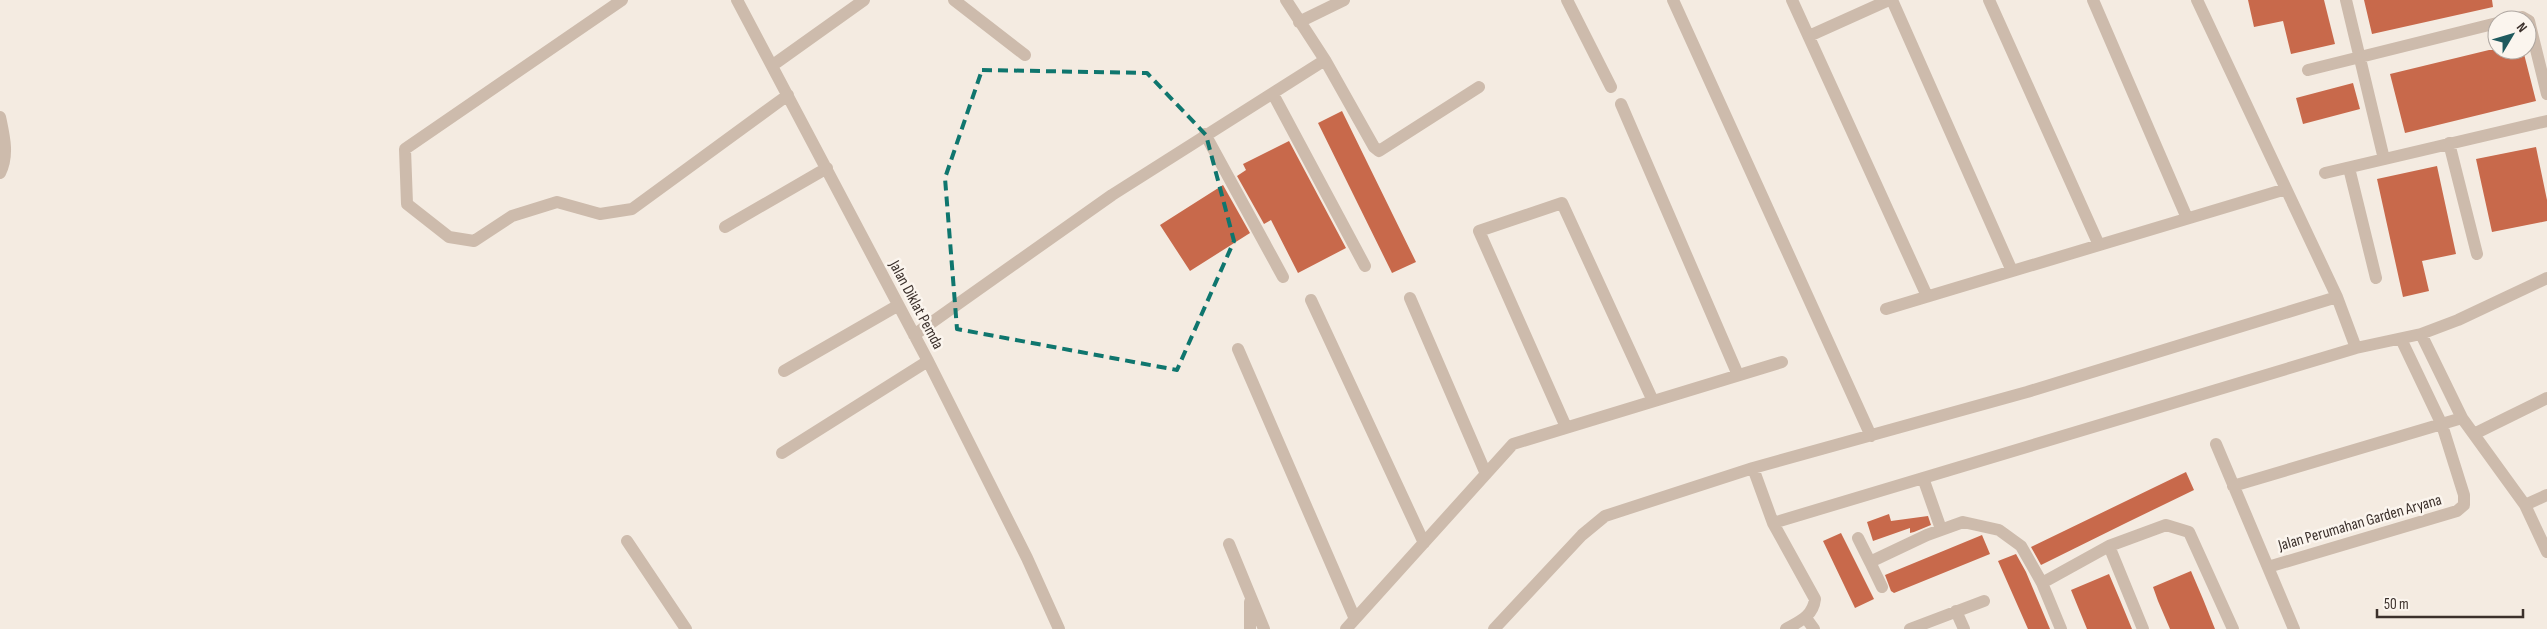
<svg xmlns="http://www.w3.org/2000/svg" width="2547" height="629" viewBox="0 0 2547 629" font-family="'Sofia Sans Condensed',sans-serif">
<rect width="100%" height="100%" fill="#f4ebe1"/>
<!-- building -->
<path fill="#c8694b" d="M2248,0H2324L2335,44L2291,54L2283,21L2254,27Z
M2364,0H2492L2493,7L2372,34Z
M2489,50H2523L2536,101L2405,133L2390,74Z
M2353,83L2360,109L2303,124L2296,98Z
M1342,111L1416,262L1392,273L1318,123Z
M1289,141L1346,248L1298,273L1271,220L1264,224L1237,176L1246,170L1243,164Z
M2536,147L2547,200V221L2492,232L2476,159Z
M2437,166L2456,254L2422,261L2429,291L2403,297L2377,179Z
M1223,185L1250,233L1190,271L1160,225Z
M2186,472L2194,490L2128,522L2041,565L2031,547Z
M1889,514L1891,521L1928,516L1931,525L1914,532L1910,533V528L1873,541L1867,522Z
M1841,533L1874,599L1855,608L1823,541Z
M1982,535L1990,554L1894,593L1891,591L1885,575Z
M2016,554L2026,572L2050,629H2028L1998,561Z
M2191,571L2203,599L2215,629H2170L2158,601L2153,587Z
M2109,574L2120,600L2132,629H2087L2071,590Z"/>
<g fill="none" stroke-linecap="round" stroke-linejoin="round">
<!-- minor -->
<path stroke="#cdbbac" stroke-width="12" d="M622,0L405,149L407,204L449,237L474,241L512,216L557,202L600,214L632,209L788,95
M737,0L928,361L1027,558L1059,629
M954,0L1025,55
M1286,0L1325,60L1374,147L1379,151L1479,87
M1567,0L1611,87
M1673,0L1871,436
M1792,0L1927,296
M1892,0L2012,271
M1989,0L2099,245
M2093,0L2187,218
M2197,0L2337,297L2356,348L2421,334L2458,320L2547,278
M2346,0L2384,159
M2509,20L2522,17L2529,21L2547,94
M1299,22L1344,0
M1809,36L1889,0
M773,65L864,0
M2308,70L2497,23
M1273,94L1365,266
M1621,104L1738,375
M0,117C4,136 9,155 0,173
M1205,134L1283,277
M2449,143L2477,254
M2349,168L2376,278
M2325,173L2547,121
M725,227L827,168
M1410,298L1486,474
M1311,300L1424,543
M1886,309L2286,189
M2421,334L2462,418L2525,505L2547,552
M914,335L1112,195L1325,60
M1238,349L1355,619
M784,371L897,306
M1566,427L1479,231L1562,203L1653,401
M2474,434L2547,398
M2216,444L2294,629
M782,453L928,361
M1753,468L1773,523L1815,599C1813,616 1800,621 1786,629
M1923,478L1941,529
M2233,486L2462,418
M2525,505L2547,495
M1773,523L2356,348
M1858,538L1870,562L1927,535L1963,522L1999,530L2021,546L2042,583L2061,629
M627,541L686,629
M1229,544L1264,629
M2109,546L2166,525L2189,532L2233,629
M1870,562L1882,587
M2268,567L2457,511L2464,505V495L2442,425L2401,339
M2042,583L2109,546L2143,629
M1250,602V629
M1956,611L1964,629
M1806,618L1814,629
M1346,629L1513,444L1782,362
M1494,629L1582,535L1605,516L1753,468L2027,392L2337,297
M1910,629L1984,601"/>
</g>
<!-- marked area -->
<path fill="none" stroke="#0f766e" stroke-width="4" stroke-dasharray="10 6" stroke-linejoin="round" d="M982,70L1147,73L1206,135L1234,241L1177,370L957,329L945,178Z"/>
<g text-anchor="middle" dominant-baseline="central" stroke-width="5" stroke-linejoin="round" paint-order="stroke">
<!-- street labels -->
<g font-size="16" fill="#3b302b" stroke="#fbf5ee">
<text transform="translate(916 305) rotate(62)">Jalan Diklat Pemda</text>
<text transform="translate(2360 523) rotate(-16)">Jalan Perumahan Garden Aryana</text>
</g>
</g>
<!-- north arrow -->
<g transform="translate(2512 35) rotate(52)"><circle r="24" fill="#fbf5ee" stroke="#aea6a0"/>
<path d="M0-4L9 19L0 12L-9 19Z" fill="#1f5a5e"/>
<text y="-8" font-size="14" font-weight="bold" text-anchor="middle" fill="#3b302b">N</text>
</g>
<!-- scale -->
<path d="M2377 609v8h146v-8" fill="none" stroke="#3b302b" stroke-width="2.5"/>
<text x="2384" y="609" font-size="15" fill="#3b302b" stroke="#fbf5ee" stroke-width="4" paint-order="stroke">50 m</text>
</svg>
